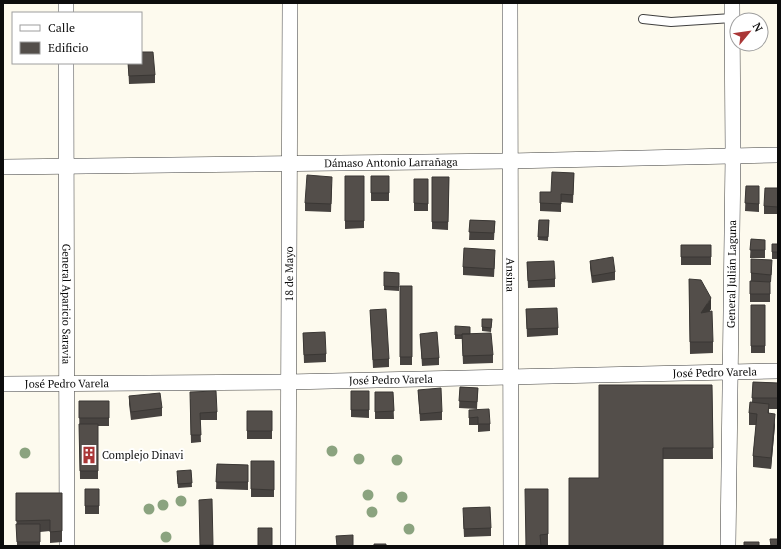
<svg xmlns="http://www.w3.org/2000/svg" width="781" height="549" viewBox="0 0 781 549" font-family="'PT Serif',serif">
<rect width="100%" height="100%" fill="#fdfaee"/>
<g fill="none" stroke-linecap="round" stroke-linejoin="round">
<!-- lane casing -->
<g stroke="#3f3f3f" stroke-width="10">
<path id="lane" d="M643,19L671,22L732,18"/>
</g>
<!-- street casing -->
<g stroke="#3f3f3f" stroke-width="16">
<g id="street">
<path d="M66,3V13"/>
<path id="s1" d="M510,3L511,546"/>
<path id="s2" d="M66,63L67,546"/>
<path id="s3" d="M3,167L510,161L778,155"/>
<path id="s4" d="M3,384L288,382L778,371"/>
<path id="s5" d="M288,546L290,3"/>
<path id="s6" d="M728,546L733,156L732,3"/>
</g>
</g>
<!-- lane -->
<use href="#lane" stroke="#fff" stroke-width="8"/>
<!-- street -->
<use href="#street" stroke="#fff" stroke-width="15"/>
</g>
<!-- trees -->
<g fill="#8ba37f">
<circle cx="332" cy="451" r="5.5"/>
<circle cx="25" cy="453" r="5.5"/>
<circle cx="359" cy="459" r="5.5"/>
<circle cx="397" cy="460" r="5.5"/>
<circle cx="368" cy="495" r="5.5"/>
<circle cx="402" cy="497" r="5.5"/>
<circle cx="181" cy="501" r="5.5"/>
<circle cx="163" cy="505" r="5.5"/>
<circle cx="149" cy="509" r="5.5"/>
<circle cx="372" cy="512" r="5.5"/>
<circle cx="409" cy="529" r="5.5"/>
<circle cx="166" cy="537" r="5.5"/>
</g>
<!-- wall -->
<path fill="#474340" d="M128,63H141L155,75V83L129,84Z
M574,173L573,203L561,202V212L540,211V192H551Z
M345,176H364V228L345,229Z
M371,176H389V201H371Z
M432,177H449L448,230L432,229Z
M414,179H428V211H414Z
M332,184L331,212L305,211V203Z
M746,186H759V212L745,211Z
M778,188V214H764V206Z
M470,220L495,221L494,240H469Z
M539,220H549L548,241L538,240Z
M751,239L765,240V258H750Z
M772,244H778V259H772Z
M681,245H711V265H681Z
M495,258L494,277L463,275V267Z
M590,261L615,272V280L592,283L590,268Z
M527,262L555,279V287L528,288Z
M772,268L771,282H770V302H750V281L760,282L751,281V273Z
M384,272L399,273V291L384,290Z
M689,279L711,309L709,311L713,342V353L690,354Z
M400,286H412V365H400Z
M751,305H765V353H751Z
M526,309L558,328V335L527,337Z
M370,310L389,359V367L373,368Z
M482,319H492L491,332L482,331Z
M455,326L470,334L493,355V363L463,364L462,339H455Z
M303,333L326,354V362L304,363Z
M420,334L439,358V365L422,366Z
M753,382L778,383V409H769V413L775,425L771,469L753,467V456L756,425H749V413L752,402Z
M712,385L713,459H663L599,478Z
M460,387L478,388L477,409L459,408Z
M418,390L442,412V420L420,421Z
M351,391H369V418L351,417Z
M375,392H393L394,419H375Z
M129,396L162,408V416L131,420L129,404Z
M190,399L217,412V420H200L201,442L191,443Z
M79,401H109V426H98V479H80Z
M469,410L490,424V431L478,432V425H469Z
M247,411H272V439H247Z
M251,461H274V497H251Z
M217,464L248,465V490L216,489Z
M191,470L192,487L178,488L177,475Z
M85,489H99V514H85Z
M548,489V546H525Z
M16,493H62V542L50,543V531L40,532V546H17Z
M463,516L491,528V536L464,537Z"/>
<!-- shaded-wall -->
<path fill="#3a3734" d="M711,298V309L701,324V313Z
M775,414V425L771,469V458Z"/>
<!-- building -->
<path fill="#534e4a" stroke="#3a3734" d="M141,52H153L155,75L129,76L128,63H141Z
M552,172L574,173L573,195L561,194V204L540,203V192H551Z
M307,175L332,177L331,204L305,203Z
M345,176H364V221H345Z
M371,176H389V193H371Z
M432,177H449L448,222H432Z
M414,179H428V204L414,203Z
M746,186H759V204L745,203Z
M765,188H778V207L764,206Z
M470,220L495,221L494,233L469,232Z
M539,220H549L548,237H538Z
M751,239L765,240V250H750Z
M772,244H778V252H772Z
M681,245H711V257H681Z
M464,248L495,250L494,269L463,267Z
M613,257L615,272L592,276L590,261Z
M751,259L772,260L771,275L751,273Z
M554,261L555,279L528,281L527,262Z
M384,272L399,273V287L384,286Z
M689,279L701,280L711,298L701,313L712,311L713,342H690Z
M750,281L770,282V294H750Z
M400,286H412V357H400Z
M751,305H765V346H751Z
M557,308L558,328L527,329L526,309Z
M386,309L389,359L373,360L370,310Z
M482,319H492L491,328L482,327Z
M455,326L470,327V334H462V335H455Z
M325,332L326,354L304,355L303,333Z
M437,332L439,358L422,359L420,334Z
M491,333L493,355L463,356L462,334Z
M753,382L778,383V398H752Z
M599,385H712L713,448H663V546H569V478H599Z
M460,387L478,388L477,402L459,401Z
M441,388L442,412L420,414L418,390Z
M216,391L217,412L200,413L201,435H191L190,392Z
M351,391H369V410H351Z
M375,392H393L394,411L375,412Z
M160,393L162,408L131,412L129,396Z
M79,401H109V418H79Z
M750,402L769,404L768,413L775,414L771,458L753,456L757,414L749,413Z
M489,409L490,424H478V417L469,418V410Z
M247,411H272V431H247Z
M79,424H98V471H80Z
M251,461H274V490L251,489Z
M217,464L248,465V482H216Z
M191,470L192,483L178,484L177,471Z
M85,489H99V506H85Z
M525,489H548V534L540,535L541,546H526Z
M16,493H62V531L50,532V520L16,521Z
M212,499L213,545H200L199,500Z
M490,507L491,528L464,529L463,508Z
M16,524H40V542H17Z
M258,528H272V546H258Z
M353,535V546H337L336,536Z
M770,539H778V546H771Z
M744,542H759V546H744Z
M374,544H386V546H374Z"/>
<!-- icons -->
<defs>
<g id="building-bare" transform="scale(1.38)"><path d="M-4-6H4V6H1V3H-1V6H-4ZM-2.5-4.3h1.7v1.8h-1.7ZM.8-4.3h1.7v1.8H.8ZM-2.5-1h1.7V.8h-1.7ZM.8-1h1.7V.8H.8Z" fill="#aa3737" stroke="#fff" stroke-width="2.5" paint-order="stroke"/></g>
</defs>
<g fill-rule="evenodd">
<use href="#building-bare" x="89" y="455"/>
</g>
<g text-anchor="middle" dominant-baseline="central" stroke-width="4" stroke-linejoin="round" paint-order="stroke">
<!-- street labels -->
<g font-size="11" fill="#0c0c0c" stroke="#fff">
<text stroke="none"><textPath href="#s3" startOffset="388">Dámaso Antonio Larrañaga</textPath></text>
<text stroke="none"><textPath href="#s5" startOffset="272">18 de Mayo</textPath></text>
<text stroke="none"><textPath href="#s1" startOffset="272">Ansina</textPath></text>
<text stroke="none"><textPath href="#s6" startOffset="272">General Julián Laguna</textPath></text>
<text stroke="none"><textPath href="#s2" startOffset="241">General Aparicio Saravia</textPath></text>
<text stroke="none"><textPath href="#s4" startOffset="712">José Pedro Varela</textPath></text>
<text stroke="none"><textPath href="#s4" startOffset="388">José Pedro Varela</textPath></text>
<text stroke="none"><textPath href="#s4" startOffset="64">José Pedro Varela</textPath></text>
</g>
<!-- poi labels -->
<g font-size="11" fill="#0c0c0c" stroke="#fff" text-anchor="start">
<text x="102" y="455">Complejo Dinavi</text>
</g>
</g>
<!-- border -->
<rect width="781" height="549" fill="none" stroke="#0c0c0c" stroke-width="8"/>
<!-- legend -->
<rect x="12" y="12" width="130" height="52" fill="#ffffff" stroke="#9e9e9e"/>
<rect x="20" y="25" width="20" height="6" fill="#ffffff" stroke="#9e9e9e"/>
<text x="48" y="32" font-size="12" fill="#0c0c0c">Calle</text>
<rect x="20" y="42" width="20" height="12" fill="#534e4a" stroke="#9e9e9e"/>
<text x="48" y="52" font-size="12" fill="#0c0c0c">Edificio</text>
<!-- north arrow -->
<g transform="translate(749 32) rotate(61)"><circle r="19" fill="#ffffff" stroke="#9e9e9e"/>
<path d="M0-3L7 15L0 10L-7 15Z" fill="#aa3737"/>
<text y="-6" font-size="11" font-weight="bold" text-anchor="middle" fill="#0c0c0c">N</text>
</g>
</svg>
